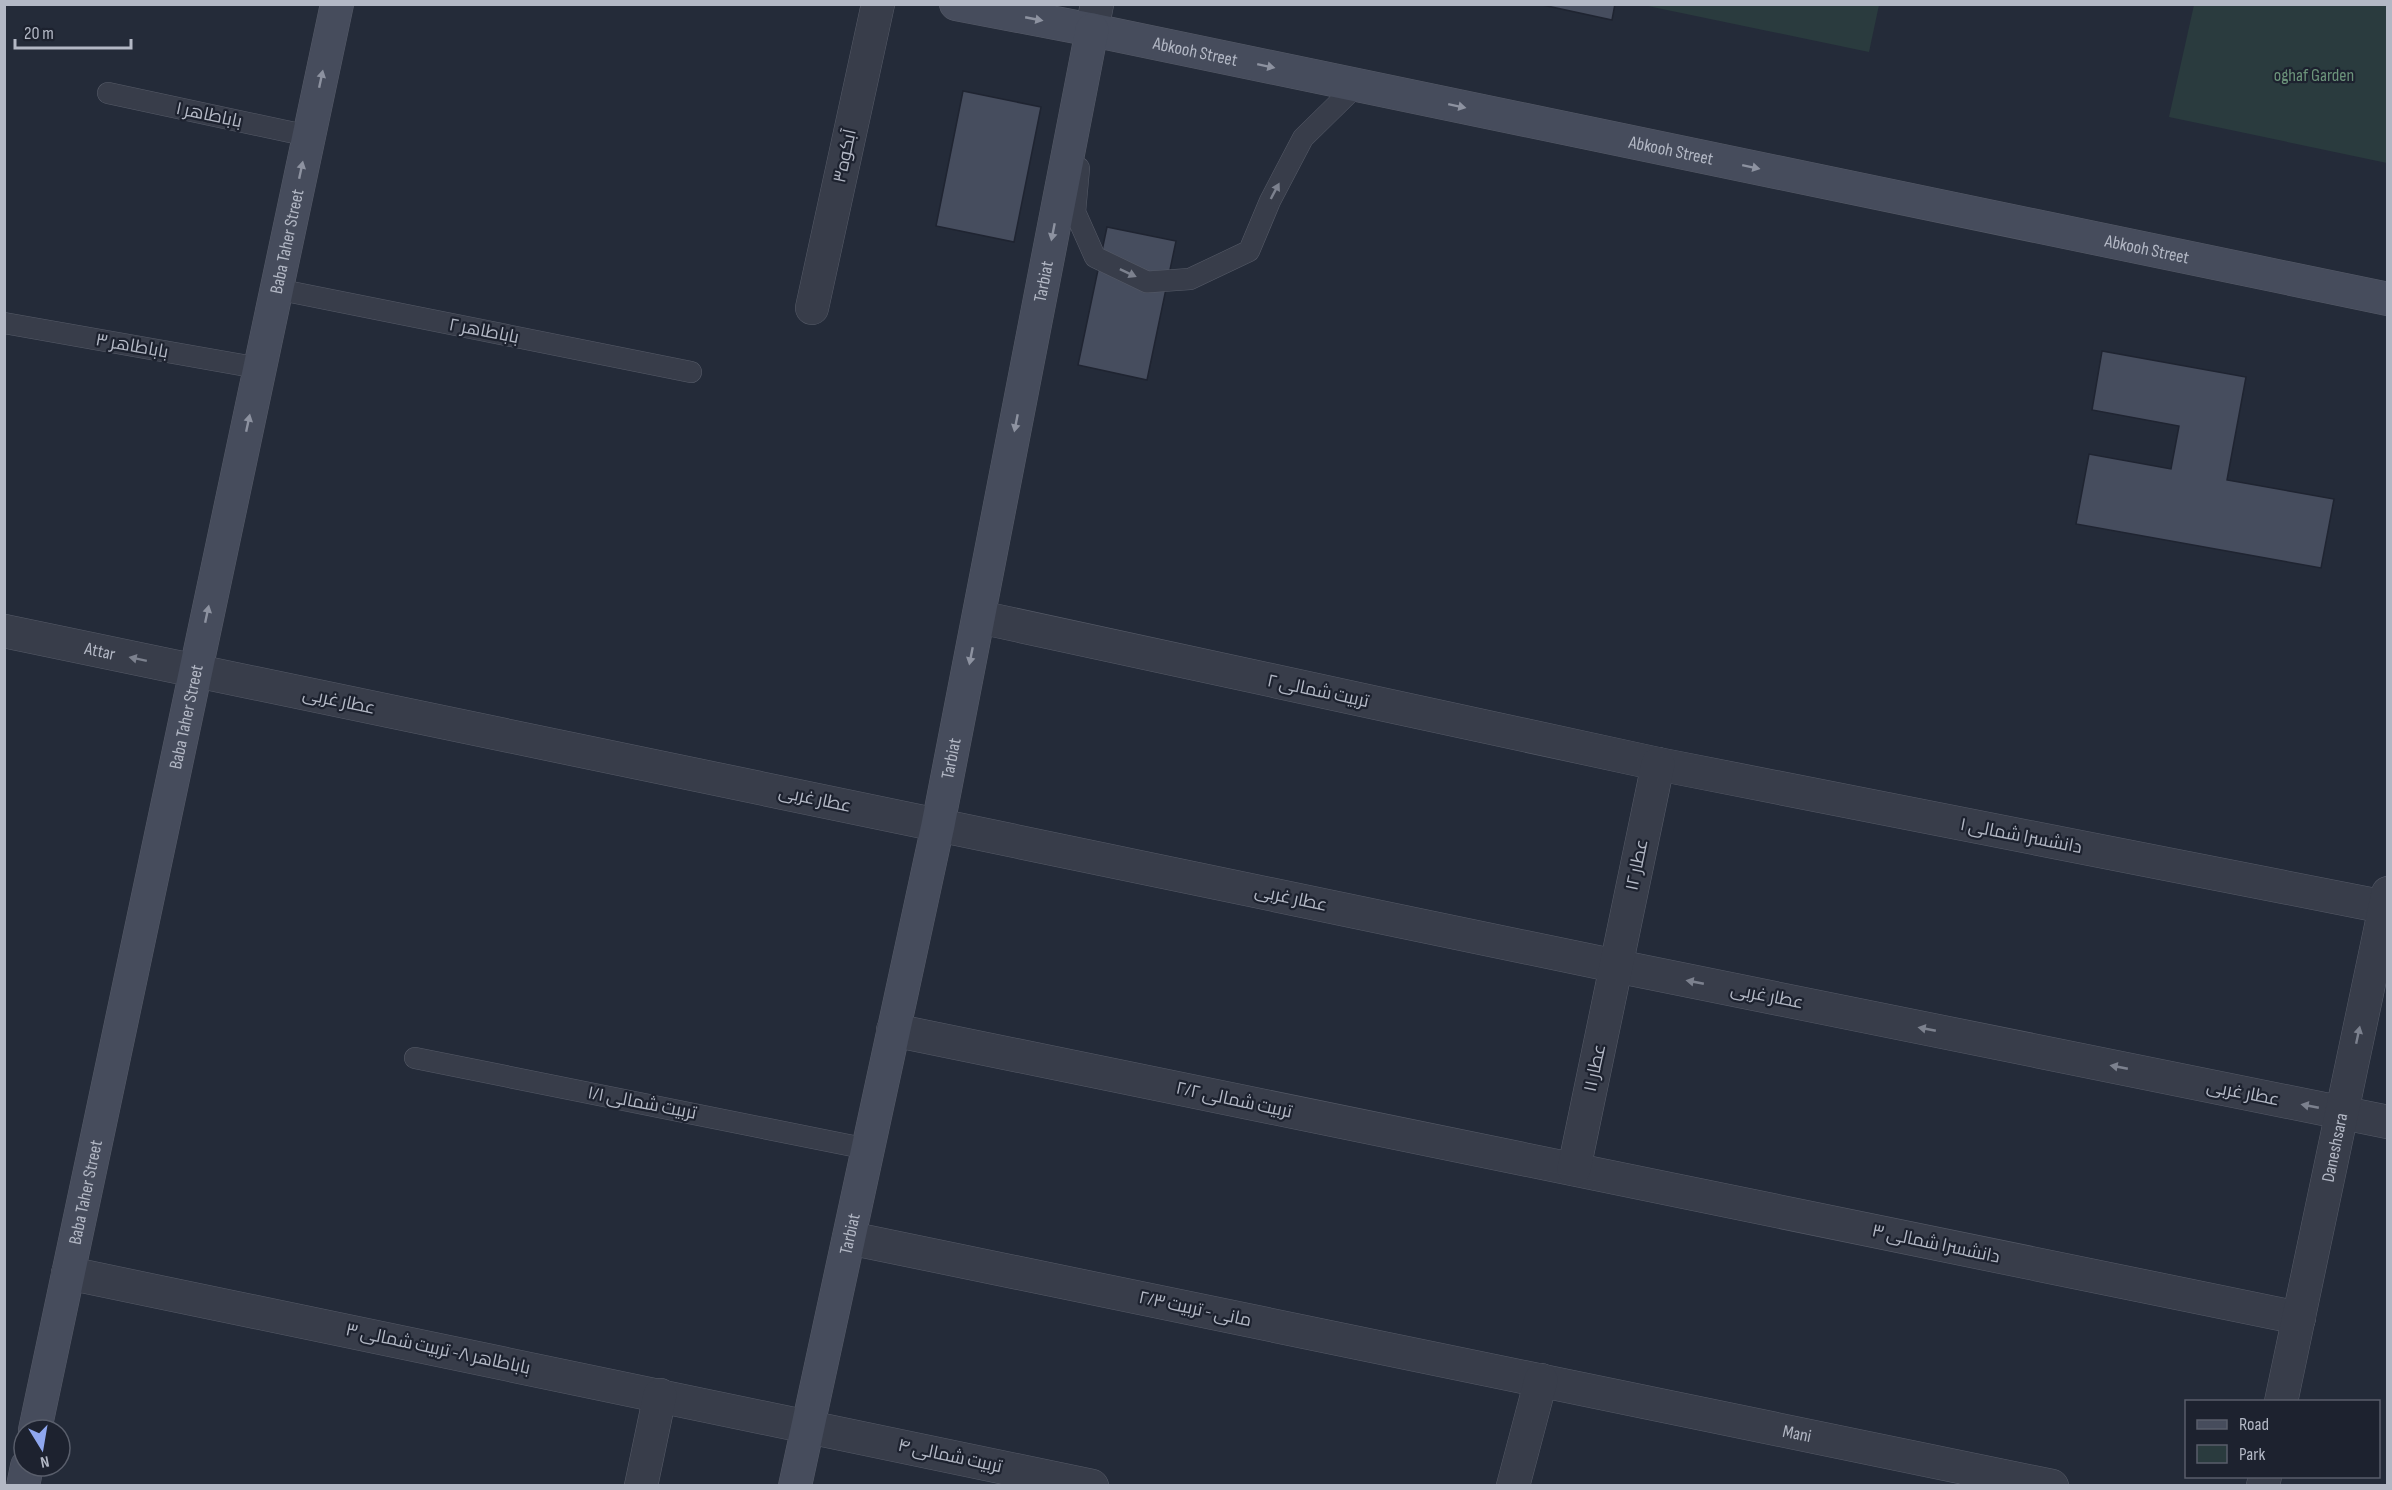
<svg xmlns="http://www.w3.org/2000/svg" width="2392" height="1490" viewBox="0 0 2392 1490" font-family="'Sofia Sans Condensed',Cairo,sans-serif">
<rect width="100%" height="100%" fill="#242b39"/>
<!-- green -->
<path fill="#2a3b3e" d="M1643,5H1879L1869,52Z
M2194,5H2387V163L2169,117Z"/>
<!-- building -->
<path fill="#464d5e" stroke="#1f2431" stroke-width="1.5" d="M1538,4H1615L1612,20Z
M963,91L1041,107L1014,242L936,226Z
M1107,227L1176,241L1147,380L1078,365Z
M2102,351L2246,377L2227,480L2334,499L2321,568L2076,524L2089,454L2171,469L2179,426L2092,410Z"/>
<g fill="none" stroke-linecap="round" stroke-linejoin="round">
<!-- lane casing -->
<g stroke="#565b68" stroke-width="22">
<path id="lane" d="M108,93L309,136
M1079,168L1075,212L1095,257L1147,282L1190,279L1249,251L1270,201L1303,138L1357,85
M276,289L691,372
M4,323L259,368
M415,1058L868,1149"/>
</g>
<!-- street casing -->
<g stroke="#565b68" stroke-width="34">
<g id="street">
<path d="M1092,30L1097,4"/>
<path d="M812,308L878,4"/>
<path d="M979,617L1658,764L2385,907"/>
<path id="s1" d="M4,631L1616,966L2388,1122"/>
<path d="M893,1030L2299,1318"/>
<path d="M1574,1169L1658,764"/>
<path id="s2" d="M849,1238L2052,1486"/>
<path d="M68,1273L1092,1486"/>
<path id="s3" d="M2281,1402L2388,893"/>
<path d="M641,1486L660,1395"/>
<path d="M1513,1486L1541,1380"/>
<path d="M2263,1486L2265,1476"/>
</g>
</g>
<!-- secondary casing -->
<g stroke="#565b68" stroke-width="34">
<g id="secondary">
<path id="s4" d="M956,4L1092,30L2388,299"/>
<path id="s5" d="M35,1430L337,4"/>
<path d="M23,1486L27,1466"/>
<path id="s6" d="M795,1486L938,825L1092,30"/>
</g>
</g>
<!-- lane -->
<use href="#lane" stroke="#383d4a" stroke-width="21"/>
<!-- street -->
<use href="#street" stroke="#383d4a" stroke-width="33"/>
<!-- secondary -->
<use href="#secondary" stroke="#464c5c" stroke-width="33"/>
</g>
<!-- one-way arrows -->
<defs><path id="oneway-solid" d="M-6-.8H1V-3.2L6.5 0L1 3.2V.8H-6Z" transform="scale(1.5)"/></defs>
<g fill="#8d92a0">
<use href="#oneway-solid" transform="translate(1034 19) rotate(11)"/>
<use href="#oneway-solid" transform="translate(1266 66) rotate(12)"/>
<use href="#oneway-solid" transform="translate(321 79) rotate(-78)"/>
<use href="#oneway-solid" transform="translate(1457 106) rotate(12)"/>
<use href="#oneway-solid" transform="translate(1751 167) rotate(12)"/>
<use href="#oneway-solid" transform="translate(301 170) rotate(-78)"/>
<use href="#oneway-solid" transform="translate(1053 232) rotate(101)"/>
<use href="#oneway-solid" transform="translate(248 423) rotate(-78)"/>
<use href="#oneway-solid" transform="translate(1016 423) rotate(101)"/>
<use href="#oneway-solid" transform="translate(207 614) rotate(-78)"/>
<use href="#oneway-solid" transform="translate(971 656) rotate(101)"/>
</g>
<g fill="#7c818e">
<use href="#oneway-solid" transform="translate(1275 191) rotate(-62)"/>
<use href="#oneway-solid" transform="translate(1128 273) rotate(25)"/>
<use href="#oneway-solid" transform="translate(138 659) rotate(-168)"/>
<use href="#oneway-solid" transform="translate(1695 982) rotate(-169)"/>
<use href="#oneway-solid" transform="translate(1927 1029) rotate(-169)"/>
<use href="#oneway-solid" transform="translate(2358 1035) rotate(-78)"/>
<use href="#oneway-solid" transform="translate(2119 1067) rotate(-169)"/>
<use href="#oneway-solid" transform="translate(2310 1106) rotate(-169)"/>
</g>
<g text-anchor="middle" dominant-baseline="central" stroke-width="4.5" stroke-linejoin="round" paint-order="stroke">
<!-- street labels -->
<g font-size="18" fill="#b3b8c5" stroke="#1d222f">
<text stroke="none"><textPath href="#s4" startOffset="244">Abkooh Street</textPath></text>
<text transform="translate(209 115) rotate(12)">باباطاهر ۱</text>
<text stroke="none"><textPath href="#s4" startOffset="730">Abkooh Street</textPath></text>
<text transform="translate(845 156) rotate(-78)">آبکوه۳</text>
<text stroke="none"><textPath href="#s5" startOffset="1215">Baba Taher Street</textPath></text>
<text stroke="none"><textPath href="#s4" startOffset="1216">Abkooh Street</textPath></text>
<text stroke="none"><textPath href="#s6" startOffset="1230">Tarbiat</textPath></text>
<text transform="translate(484 331) rotate(11)">باباطاهر ۲</text>
<text transform="translate(132 346) rotate(10)">باباطاهر ۳</text>
<text stroke="none"><textPath href="#s1" startOffset="98">Attar</textPath></text>
<text transform="translate(1318 691) rotate(12)">تربیت شمالی ۲</text>
<text transform="translate(339 701) rotate(12)">عطار غربی</text>
<text stroke="none"><textPath href="#s5" startOffset="729">Baba Taher Street</textPath></text>
<text stroke="none"><textPath href="#s6" startOffset="744">Tarbiat</textPath></text>
<text transform="translate(815 799) rotate(12)">عطار غربی</text>
<text transform="translate(2021 836) rotate(11)">دانشسرا شمالی ۱</text>
<text transform="translate(1637 865) rotate(-78)">عطار ۱۲</text>
<text transform="translate(1291 898) rotate(12)">عطار غربی</text>
<text transform="translate(1767 996) rotate(11)">عطار غربی</text>
<text transform="translate(1595 1068) rotate(-78)">عطار ۱۱</text>
<text transform="translate(2243 1093) rotate(11)">عطار غربی</text>
<text transform="translate(1234 1100) rotate(12)">تربیت شمالی ۲/۲</text>
<text transform="translate(642 1103) rotate(11)">تربیت شمالی ۱/۱</text>
<text stroke="none"><textPath href="#s3" startOffset="260">Daneshsara</textPath></text>
<text stroke="none"><textPath href="#s5" startOffset="243">Baba Taher Street</textPath></text>
<text stroke="none"><textPath href="#s6" startOffset="258">Tarbiat</textPath></text>
<text transform="translate(1936 1244) rotate(12)">دانشسرا شمالی ۳</text>
<text transform="translate(1195 1309) rotate(12)">مانی - تربیت ۲/۳</text>
<text transform="translate(438 1349) rotate(12)">باباطاهر ۸- تربیت شمالی ۳</text>
<text stroke="none"><textPath href="#s2" startOffset="968">Mani</textPath></text>
<text transform="translate(950 1456) rotate(12)">تربیت شمالی ۴</text>
</g>
<!-- park labels -->
<g font-size="18" fill="#6c947b" stroke="#1d222f">
<text x="2314" y="75">oghaf Garden</text>
</g>
</g>
<!-- border -->
<rect width="2392" height="1490" fill="none" stroke="#b3b8c5" stroke-width="12"/>
<!-- legend -->
<rect x="2185" y="1400" width="195" height="78" fill="#1d222f" stroke="#595e6b" stroke-width="1.5"/>
<rect x="2197" y="1420" width="30" height="9" fill="#464c5c" stroke="#595e6b" stroke-width="1.5"/>
<text x="2239" y="1430" font-size="18" fill="#b3b8c5">Road</text>
<rect x="2197" y="1445" width="30" height="18" fill="#2a3b3e" stroke="#595e6b" stroke-width="1.5"/>
<text x="2239" y="1460" font-size="18" fill="#b3b8c5">Park</text>
<!-- north arrow -->
<g transform="translate(42 1448) rotate(169)"><circle r="28" fill="#1d222f" stroke="#595e6b" stroke-width="1.5"/>
<path d="M0-4.5L10 22L0 15L-10 22Z" fill="#8fa7ef"/>
<text y="-9" font-size="16" font-weight="bold" text-anchor="middle" fill="#b3b8c5">N</text>
</g>
<!-- scale -->
<path d="M15 39v9h116v-9" fill="none" stroke="#b3b8c5" stroke-width="3"/>
<text x="24" y="39" font-size="18" fill="#b3b8c5" stroke="#1d222f" stroke-width="4.5" paint-order="stroke">20 m</text>
</svg>
